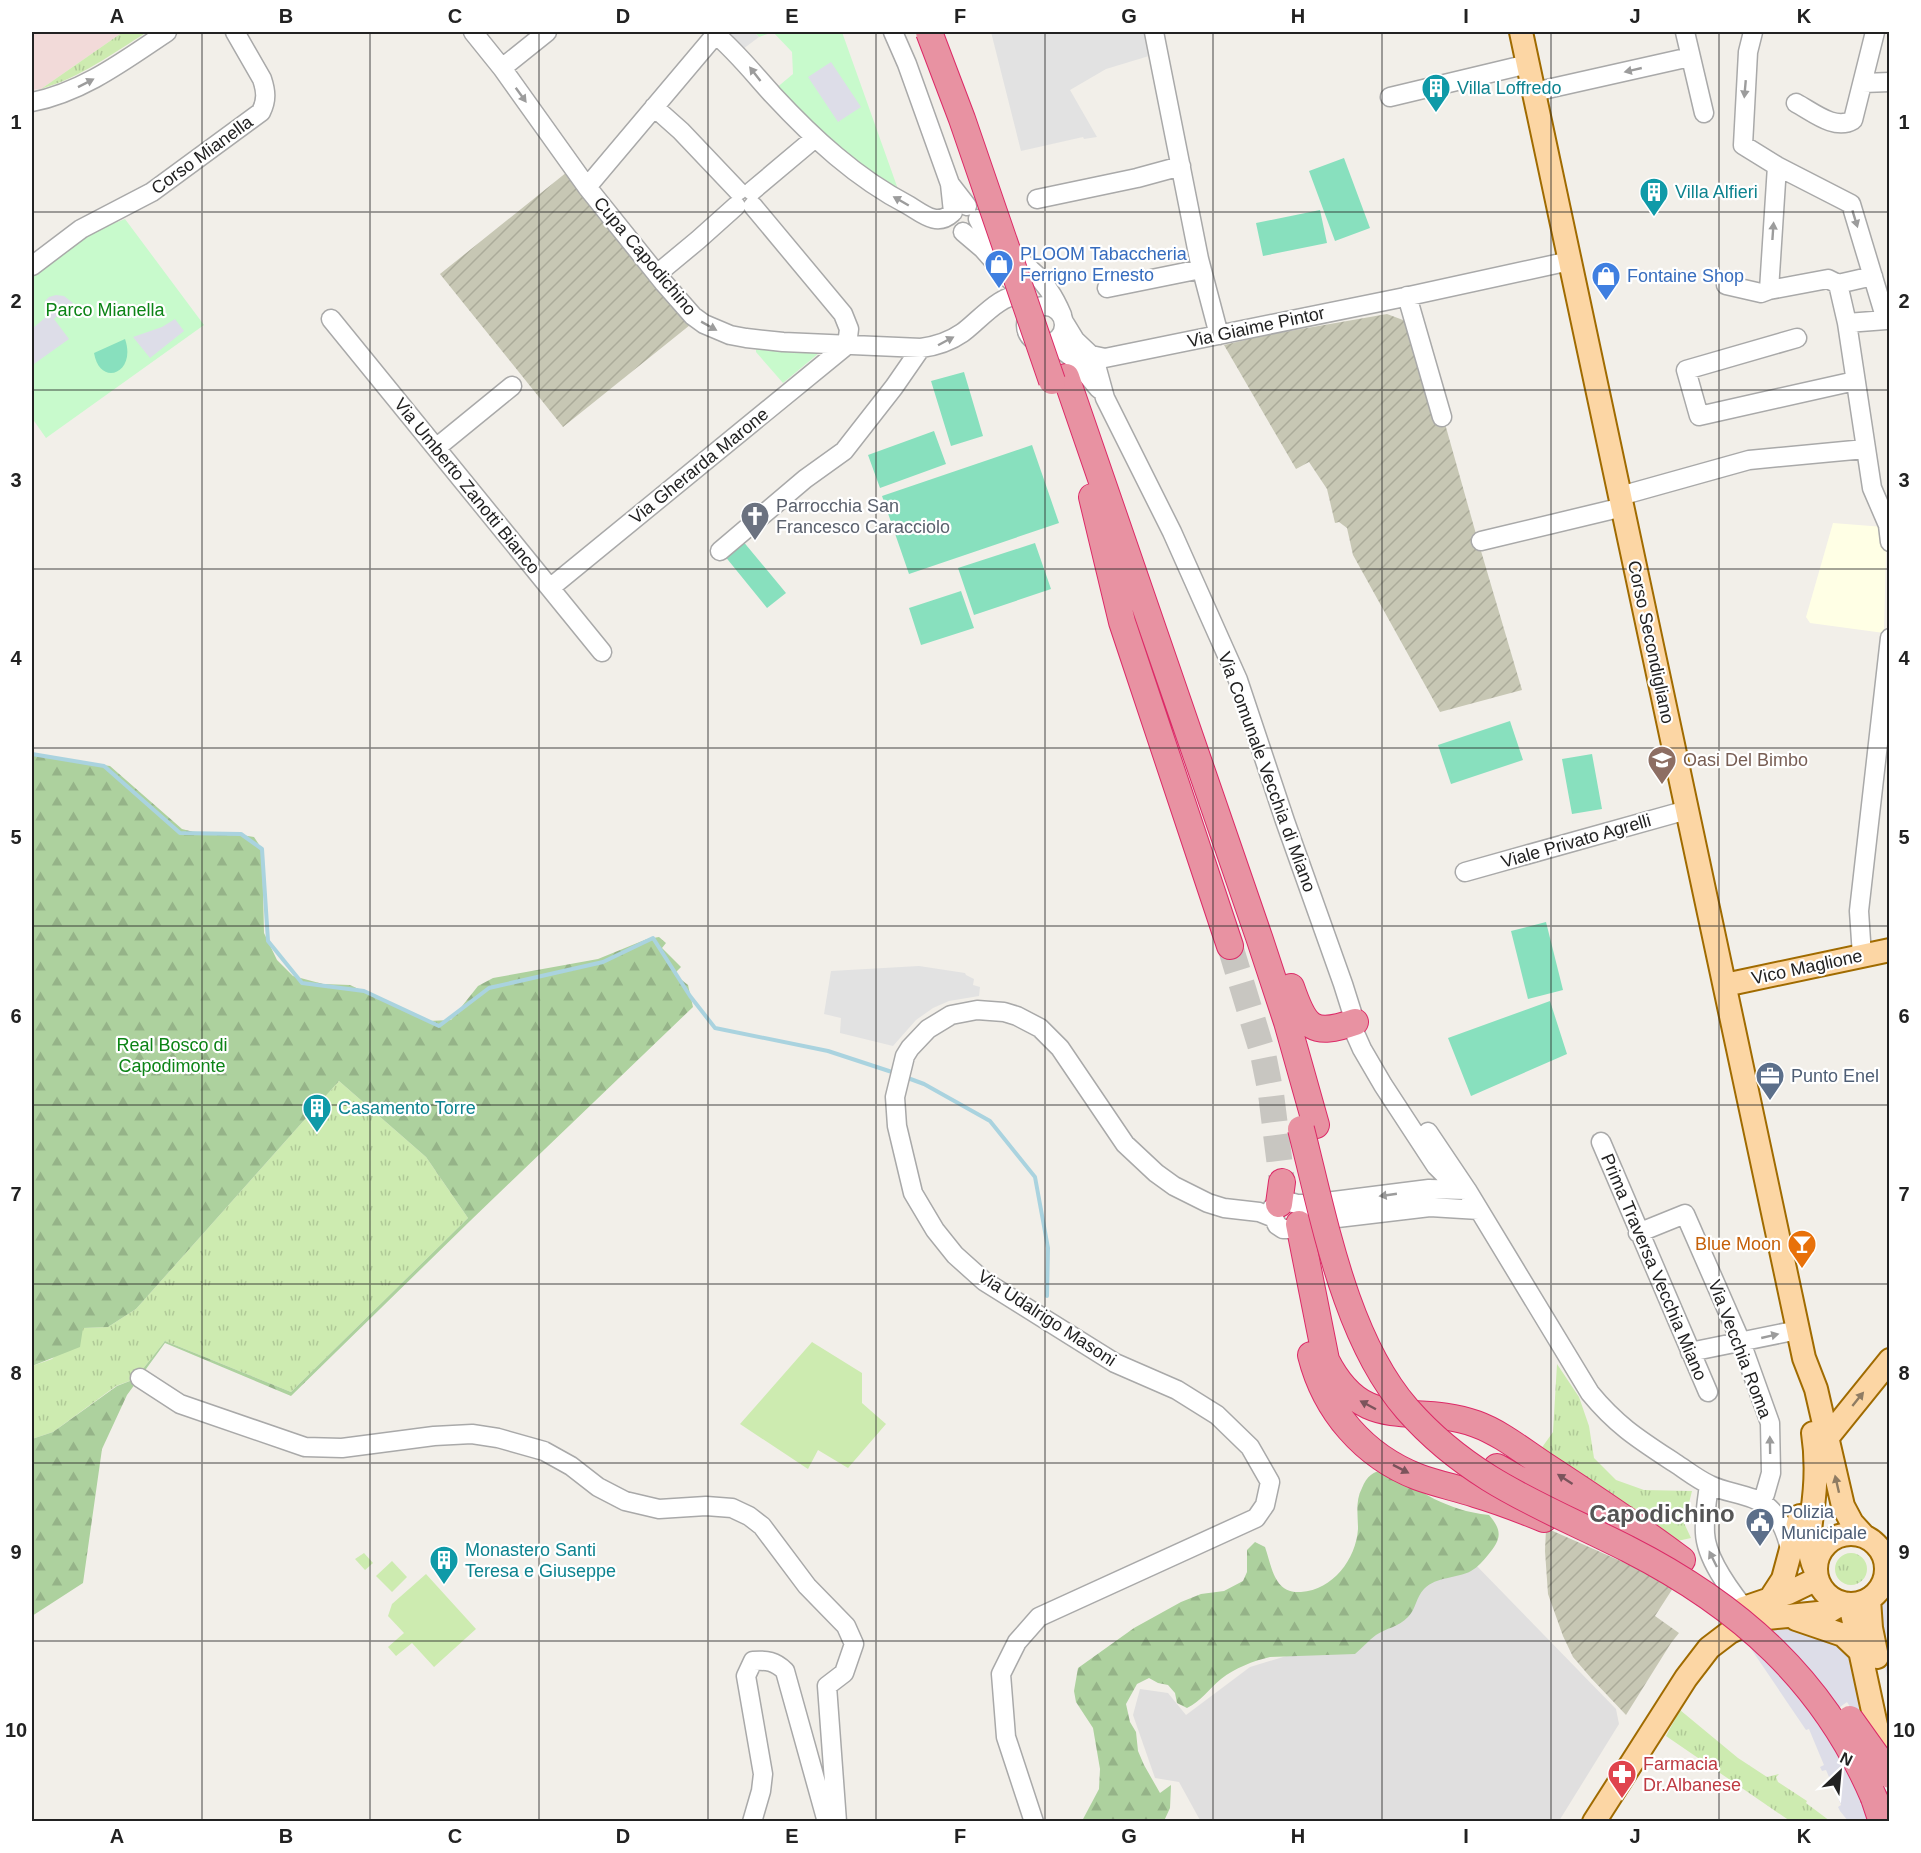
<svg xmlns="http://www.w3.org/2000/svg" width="1921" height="1853" viewBox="0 0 1921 1853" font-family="Arial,sans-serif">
<defs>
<pattern id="construction-furrows" width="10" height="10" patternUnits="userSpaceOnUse" patternTransform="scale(1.5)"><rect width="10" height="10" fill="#c7c7b4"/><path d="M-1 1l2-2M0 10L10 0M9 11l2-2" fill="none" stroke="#abab9a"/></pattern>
<pattern id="grass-tufts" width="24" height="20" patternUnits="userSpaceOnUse" patternTransform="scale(1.5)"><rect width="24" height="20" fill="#cdebb0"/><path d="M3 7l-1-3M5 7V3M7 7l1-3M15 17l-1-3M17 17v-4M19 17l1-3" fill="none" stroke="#b0c997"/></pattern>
<pattern id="forest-firs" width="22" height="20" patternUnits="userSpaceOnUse" patternTransform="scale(1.5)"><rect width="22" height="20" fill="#add19e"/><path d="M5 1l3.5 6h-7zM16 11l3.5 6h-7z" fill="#95b388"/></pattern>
</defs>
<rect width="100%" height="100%" fill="#f2efe9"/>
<!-- residential -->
<path fill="#e0dfdf" d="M1470,1559L1616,1709L1619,1724L1559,1821L1201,1822L1179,1782L1155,1778L1133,1715L1140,1689L1168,1693L1186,1715L1250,1667L1365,1632L1447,1570Z"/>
<!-- commercial -->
<path fill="#f2dad9" d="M32,32H123L41,89L32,90Z"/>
<!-- education -->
<path fill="#ffffe5" d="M1833,523L1884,527L1886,550L1884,633L1810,623L1806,617Z"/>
<!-- construction -->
<path fill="url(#construction-furrows)" d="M567,172L690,325L563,427L440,274Z
M1387,314L1403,320L1415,317L1476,534L1522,690L1440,712L1353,555L1347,528L1339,522L1335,523L1327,489L1309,462L1296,469L1224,345L1262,336Z
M1546,1528L1675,1585L1655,1616L1679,1633L1671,1643L1626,1715L1591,1678L1573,1657L1563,1636L1548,1594L1545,1551Z"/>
<!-- grass -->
<path fill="url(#grass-tufts)" d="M123,32H147C112,54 81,77 41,89Z
M339,1081L426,1157L468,1218L291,1392L165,1341L135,1379L116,1386L53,1432L32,1439V1366L52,1359L83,1328L108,1327L136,1309Z
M1557,1364L1579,1397L1589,1426L1594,1458L1616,1480L1644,1490L1692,1491L1684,1523L1691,1538L1673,1542L1538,1453L1553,1432Z
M1835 1569a16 16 0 1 1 32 0a16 16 0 1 1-32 0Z
M1680,1710L1738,1758L1767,1777L1779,1774L1776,1777L1778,1782L1807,1801L1806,1803L1830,1821H1790L1666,1736Z"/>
<!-- forest -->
<path fill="url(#forest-firs)" d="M32,754L110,766L182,829C205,836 230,832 254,837L262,849L264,933L277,960L293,976L323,984L350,985L428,1021L451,1020L478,986L493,978L598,959L647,939L659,937L666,943L662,948L681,967L674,974L688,985L693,1007L470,1221L291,1396L165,1343L127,1395L102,1449L83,1583L32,1616V1439L53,1432L117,1386L135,1379L165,1341L291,1392L468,1218L426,1157L339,1081L136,1309L108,1327L83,1328L80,1347L32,1366Z
M1385,1470C1422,1492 1445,1510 1489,1515C1503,1531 1501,1540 1488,1555C1483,1561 1478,1567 1471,1571C1456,1579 1437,1576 1424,1589C1416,1597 1416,1609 1408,1617C1399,1627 1386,1628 1376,1635C1369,1640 1362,1648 1355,1654L1270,1657C1253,1661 1235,1668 1221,1679C1209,1689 1201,1701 1187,1708L1177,1703L1175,1693L1168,1685L1158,1683L1149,1678L1137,1684L1126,1704L1130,1722L1136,1732L1138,1751L1144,1765L1160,1793L1171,1785L1170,1808L1164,1821H1082L1099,1789L1100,1769L1093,1728L1076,1702L1074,1691L1078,1668L1134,1628L1181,1602L1201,1594L1224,1591L1243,1581L1247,1572V1550L1255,1542L1265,1547C1272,1567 1274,1594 1301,1592C1333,1590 1356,1559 1358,1529C1358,1515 1355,1501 1362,1488C1367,1476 1373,1471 1385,1470Z"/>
<!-- park -->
<path fill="#c8facc" d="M754,32H842L899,192L861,168L775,89L793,74L792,52L773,32L759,37Z
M125,219L204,325L46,438L32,418V277L89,233Z
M756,344L825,348L783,383L756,352Z"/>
<!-- garden -->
<path fill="#cdebb0" d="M812,1342L862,1373V1403L886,1424L848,1468L818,1450L808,1469L740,1424Z
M364,1553L373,1563L365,1570L355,1559Z
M392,1561L407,1577L392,1592L376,1576Z
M426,1574L476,1629L434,1667L412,1643L396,1656L388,1647L404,1633L388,1616L392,1604Z"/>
<!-- pitch -->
<path fill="#88e0be" d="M1344,158L1370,228L1335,241L1309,171Z
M1320,210L1327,243L1263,256L1256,223Z
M125,339C137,373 100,388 94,353Z
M964,372L983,436L951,446L931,381Z
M934,431L946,464L880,488L868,455Z
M1032,445L1059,523L909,574L882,496Z
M742,540L786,593L767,608L724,555Z
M1035,543L1051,589L974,615L958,568Z
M961,591L974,628L921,645L909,608Z
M1510,721L1523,760L1451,784L1438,745Z
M1592,754L1602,809L1572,814L1562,759Z
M1546,922L1563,990L1528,999L1511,931Z
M1550,1001L1567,1054L1471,1096L1448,1038Z"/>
<!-- parking -->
<path fill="#e2e2e2" d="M716,32H754L759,37L739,52Z
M991,32H1144L1149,56L1106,69L1070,90L1097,137L1084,139L1083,137L1021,151Z
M919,966L965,973L966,975L974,979L973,985L980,987L979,996L949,1001L933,1008L916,1020L893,1046L840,1033L841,1018L824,1014L831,971Z"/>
<!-- plaza -->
<path fill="#dddde8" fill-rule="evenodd" d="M831,62L861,107L838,122L808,77Z
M56,295L64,296L73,303L54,319L69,339L34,364L32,361V329L47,316L44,307L45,301L49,297Z
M175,319L184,331L150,358L133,337L162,327Z
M1889,1596V1621L1886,1639L1889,1687L1877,1623L1879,1603Z
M1781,1624L1833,1635L1858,1665L1889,1815L1873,1821H1848L1840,1811L1838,1807L1841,1805L1826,1770L1822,1771L1820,1767L1824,1765L1809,1729L1806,1730L1743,1637ZM1847,1702L1852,1710L1823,1719Z"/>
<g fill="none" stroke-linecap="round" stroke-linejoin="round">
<!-- stream -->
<path stroke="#aad3df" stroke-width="4" d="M32,754L104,766L180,833L241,834L262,849L268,941L302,983L364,991L439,1026L489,988L603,962L653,938L690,996L715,1028L828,1051L895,1073
M905,1077L924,1084L990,1121L1035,1177L1048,1248L1047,1296"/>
<!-- highway-tunnel -->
<path stroke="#c8c6c1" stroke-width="26" stroke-dasharray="26 13" stroke-linecap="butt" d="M1230,946L1263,1054L1271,1094L1282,1182"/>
<!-- minor casing -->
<g stroke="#a9a9a9" stroke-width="21">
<path id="minor" d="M473,32L502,68L587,187L664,283L693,316L704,324L730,335L746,338L783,342L921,348C936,346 949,342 962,333C977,323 1003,290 1022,297
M713,32C736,51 753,73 773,95C813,138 856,178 908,205C923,214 937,227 952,213
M893,32L907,64L950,184L953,212
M1154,32L1199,259L1219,335
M1685,32L1704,113
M1753,32L1748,52L1743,145L1777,166L1851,204L1886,320L1847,323L1838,284L1873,276
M502,68L547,32
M1863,83L1890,82
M1534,92L1690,57
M1390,97L1528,64
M32,102C83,92 125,60 167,32
M1796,103C1813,112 1835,131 1853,120L1875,32
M654,107L681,131L738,191
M950,184L967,206
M587,187L716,34
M752,191L815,138
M1037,199L1137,178L1181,166
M753,206L843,314L849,329L847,345
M978,219C989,243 1012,252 1031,270C1045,282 1055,298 1062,315
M963,232L983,249L1014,284
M32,266L81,229L152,192L261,112C267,100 266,91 262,79L235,32
M657,274L698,240L736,206
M1726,285L1761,293L1769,290L1828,279L1838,284
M1107,288L1201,269
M1769,290L1777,166
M1407,296L1442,417
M1026 325a19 19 0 1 1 38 0a19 19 0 1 1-38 0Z
M331,319L602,652
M1064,322L1075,340L1094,358L1105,398L1172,532L1238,680L1285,821L1343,984L1355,1022L1354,1031L1362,1049L1383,1085L1436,1166L1446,1176L1467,1190
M1847,323L1872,488L1888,525L1890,542
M1797,338L1686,370L1699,416L1855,381
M1053,343L1073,358L1099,389
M1091,355L1105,358L1400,298L1570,261
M436,448L512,386
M1620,496L1749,460L1865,449
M1481,541L1623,507
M720,551L805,479L844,451L894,387L921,348
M550,588L847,345
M1465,872L1687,810
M1862,956L1859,911L1890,638
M1428,1132L1467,1190L1590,1393C1617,1426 1640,1440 1675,1463C1686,1470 1697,1479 1710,1485C1728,1494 1754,1494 1769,1508C1782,1520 1787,1536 1791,1553
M1601,1142L1708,1392
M1272,1208L1286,1201L1297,1204H1310L1429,1189L1467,1190
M1638,1233L1685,1214L1741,1342L1770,1423L1771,1473L1765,1494L1759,1500
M1690,1352L1798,1330
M140,1378L180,1404L305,1447L342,1448L434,1436L472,1434L498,1438L544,1451L571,1466L598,1487L625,1501L659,1509L706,1506L732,1508L749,1516L762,1526L807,1586L846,1626L854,1644L844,1673L827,1686L837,1822
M1709,1485C1707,1500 1704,1517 1705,1533C1706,1558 1729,1589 1744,1608
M752,1822L761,1791L763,1774L746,1676L753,1661C767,1660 775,1661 785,1671L827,1822
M1034,1822L1006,1737L1001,1674L1017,1642L1039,1617L1256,1518L1265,1505L1270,1482L1250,1447L1217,1415L1177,1390L1115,1363L984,1281L955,1255L935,1230L913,1193L897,1126L895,1097L905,1056L910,1048L928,1029L951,1015L977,1010L1004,1012L1017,1016L1040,1028L1060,1048L1125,1144L1156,1173L1174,1186L1208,1203L1224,1208L1259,1212L1274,1218L1277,1225L1283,1229H1290L1299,1224L1312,1221L1430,1207L1479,1210"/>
</g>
<!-- major casing -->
<g stroke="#a06b00" stroke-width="26">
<path id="major" d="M1521,32L1804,1358L1816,1389L1843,1506L1852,1523L1863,1535
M1725,985L1890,950
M1813,1433C1817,1459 1816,1487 1812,1513C1810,1534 1806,1549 1815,1569
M1827,1438L1890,1360
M1816 1569a35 35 0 1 1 70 0a35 35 0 1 1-70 0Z
M1770,1599L1783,1579L1800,1516
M1869,1599L1871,1628L1877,1657
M1850,1604L1885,1767
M1733,1614L1744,1608L1788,1593L1817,1579
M1796,1619L1843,1635L1862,1653
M1594,1822L1686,1678L1709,1648L1730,1632L1758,1619L1828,1612L1843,1603"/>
</g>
<!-- highway casing -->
<g stroke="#dc2a67" stroke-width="28">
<path id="highway" d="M1066,377L1260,940L1287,1022L1316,1125
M1092,497L1122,622L1230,946
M1291,987C1305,1028 1312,1037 1355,1022
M1279,1204L1282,1182
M1299,1224L1326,1360C1365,1437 1414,1401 1476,1424C1501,1433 1524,1452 1547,1467C1593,1497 1638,1527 1682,1560
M1311,1355C1325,1411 1364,1456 1418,1477C1437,1484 1457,1488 1475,1494C1499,1501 1522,1510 1544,1519
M1497,1467L1543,1493L1612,1525
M1874,1798L1882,1822"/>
</g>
<!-- minor -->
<use href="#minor" stroke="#fff" stroke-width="18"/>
<!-- major -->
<use href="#major" stroke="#fcd6a4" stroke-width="22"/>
<!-- highway -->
<use href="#highway" stroke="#e892a2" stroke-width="26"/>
<!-- highway-bridge casing -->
<g stroke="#dc2a67" stroke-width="28" stroke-linecap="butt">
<path id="highway-bridge" d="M929,32L962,119L1052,381
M1301,1129C1324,1218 1345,1338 1407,1409C1471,1482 1545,1507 1628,1549C1740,1606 1824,1681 1874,1798
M1850,1719L1890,1775"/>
</g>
<!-- highway-bridge -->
<use href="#highway-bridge" stroke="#e892a2" stroke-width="26"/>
</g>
<!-- one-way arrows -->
<defs><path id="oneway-solid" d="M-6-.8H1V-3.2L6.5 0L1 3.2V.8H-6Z" transform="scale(1.5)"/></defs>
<g fill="#9c9c9c">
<use href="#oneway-solid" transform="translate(1633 70) rotate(167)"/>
<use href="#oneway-solid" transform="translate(755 74) rotate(-128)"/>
<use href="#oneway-solid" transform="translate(86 83) rotate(-27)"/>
<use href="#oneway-solid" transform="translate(1745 89) rotate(95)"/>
<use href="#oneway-solid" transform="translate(521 95) rotate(54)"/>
<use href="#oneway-solid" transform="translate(901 201) rotate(-150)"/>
<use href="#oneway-solid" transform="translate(1855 219) rotate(73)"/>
<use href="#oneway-solid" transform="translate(1773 231) rotate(-86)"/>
<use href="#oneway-solid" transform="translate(709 326) rotate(29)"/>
<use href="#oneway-solid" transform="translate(946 341) rotate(-28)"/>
<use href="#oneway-solid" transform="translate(1388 1195) rotate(172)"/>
<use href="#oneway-solid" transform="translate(1770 1336) rotate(-13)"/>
<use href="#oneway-solid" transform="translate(1770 1445) rotate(-91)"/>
<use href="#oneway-solid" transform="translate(1713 1559) rotate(-116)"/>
</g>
<g fill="#8f7c63">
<use href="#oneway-solid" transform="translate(1858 1399) rotate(-51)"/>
<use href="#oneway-solid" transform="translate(1837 1484) rotate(-103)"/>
</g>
<g fill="#7b545c">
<use href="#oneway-solid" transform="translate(1368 1405) rotate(-152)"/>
<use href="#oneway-solid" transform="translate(1401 1469) rotate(27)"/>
<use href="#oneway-solid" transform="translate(1565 1479) rotate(-147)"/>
</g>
<!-- grid -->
<path fill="none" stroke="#222" stroke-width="1.5" stroke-opacity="0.55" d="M202,32V1822M370,32V1822M539,32V1822M708,32V1822M876,32V1822M1045,32V1822M1213,32V1822M1382,32V1822M1551,32V1822M1719,32V1822M32,212H1890M32,390H1890M32,569H1890M32,748H1890M32,926H1890M32,1105H1890M32,1284H1890M32,1463H1890M32,1641H1890"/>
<!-- icons -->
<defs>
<g id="building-pin" transform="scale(1.5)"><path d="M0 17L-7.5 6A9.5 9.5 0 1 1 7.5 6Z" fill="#0f9aa8" stroke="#fff"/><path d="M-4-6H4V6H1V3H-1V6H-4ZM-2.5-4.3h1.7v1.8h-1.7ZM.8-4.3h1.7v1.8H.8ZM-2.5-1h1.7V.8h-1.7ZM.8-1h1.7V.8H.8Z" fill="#fff"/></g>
<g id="shop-pin" transform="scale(1.5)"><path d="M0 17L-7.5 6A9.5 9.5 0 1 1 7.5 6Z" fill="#3f7fe0" stroke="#fff"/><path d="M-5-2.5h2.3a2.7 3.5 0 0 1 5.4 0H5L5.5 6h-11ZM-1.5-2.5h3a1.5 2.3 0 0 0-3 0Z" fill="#fff"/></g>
<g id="church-pin" transform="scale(1.5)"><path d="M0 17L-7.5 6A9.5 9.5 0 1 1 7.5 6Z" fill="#6b7280" stroke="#fff"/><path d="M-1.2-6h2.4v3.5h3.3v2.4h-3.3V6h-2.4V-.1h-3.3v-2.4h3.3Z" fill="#fff"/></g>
<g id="school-pin" transform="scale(1.5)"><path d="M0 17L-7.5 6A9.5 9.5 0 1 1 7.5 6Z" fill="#8d6e63" stroke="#fff"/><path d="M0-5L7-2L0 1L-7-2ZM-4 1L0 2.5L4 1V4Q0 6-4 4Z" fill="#fff"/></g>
<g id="office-pin" transform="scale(1.5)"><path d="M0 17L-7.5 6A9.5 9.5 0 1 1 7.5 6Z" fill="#5c6f8a" stroke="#fff"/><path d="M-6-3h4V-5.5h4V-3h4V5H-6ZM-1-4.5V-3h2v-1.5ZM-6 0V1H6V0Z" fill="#fff"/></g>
<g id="bar-pin" transform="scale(1.5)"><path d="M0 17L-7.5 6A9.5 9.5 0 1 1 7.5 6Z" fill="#e8710a" stroke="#fff"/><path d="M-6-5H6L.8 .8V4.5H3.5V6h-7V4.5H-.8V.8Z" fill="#fff"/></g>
<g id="civic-pin" transform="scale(1.5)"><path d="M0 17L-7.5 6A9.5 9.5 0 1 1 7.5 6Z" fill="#5c6f8a" stroke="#fff"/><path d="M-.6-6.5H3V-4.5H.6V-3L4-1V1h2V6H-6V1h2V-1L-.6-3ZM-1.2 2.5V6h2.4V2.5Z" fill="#fff"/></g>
<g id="pharmacy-pin" transform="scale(1.5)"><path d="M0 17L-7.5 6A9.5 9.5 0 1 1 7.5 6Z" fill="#e0444e" stroke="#fff"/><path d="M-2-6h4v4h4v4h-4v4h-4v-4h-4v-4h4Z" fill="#fff"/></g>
</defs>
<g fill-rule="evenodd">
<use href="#building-pin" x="1436" y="88"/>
<use href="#building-pin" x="1654" y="192"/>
<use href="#shop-pin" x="999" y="264"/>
<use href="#shop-pin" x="1606" y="276"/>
<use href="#church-pin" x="755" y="516"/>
<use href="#school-pin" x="1662" y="760"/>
<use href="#office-pin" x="1770" y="1076"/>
<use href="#building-pin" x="317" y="1108"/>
<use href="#bar-pin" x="1802" y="1244"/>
<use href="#civic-pin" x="1760" y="1522"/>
<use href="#building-pin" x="444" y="1560"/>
<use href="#pharmacy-pin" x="1622" y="1774"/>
</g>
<g text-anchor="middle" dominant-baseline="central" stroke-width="4.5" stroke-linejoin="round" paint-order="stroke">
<!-- culture labels -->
<g font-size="18" fill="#0d838f" stroke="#fff" text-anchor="start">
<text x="1457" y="88">Villa Loffredo</text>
<text x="1675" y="192">Villa Alfieri</text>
<text x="338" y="1108">Casamento Torre</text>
<text x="465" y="1550">Monastero Santi<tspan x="465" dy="21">Teresa e Giuseppe</tspan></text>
</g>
<!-- street labels -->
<g font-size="18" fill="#222" stroke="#fff">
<text transform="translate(202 155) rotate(-36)">Corso Mianella</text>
<text transform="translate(645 256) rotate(50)">Cupa Capodichino</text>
<text transform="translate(1256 327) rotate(-12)">Via Giaime Pintor</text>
<text transform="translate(699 466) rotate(-39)">Via Gherarda Marone</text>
<text transform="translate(467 486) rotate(51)">Via Umberto Zanotti Bianco</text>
<text transform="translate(1651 642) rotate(78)">Corso Secondigliano</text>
<text transform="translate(1267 772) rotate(70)">Via Comunale Vecchia di Miano</text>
<text transform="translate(1576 841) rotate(-16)">Viale Privato Agrelli</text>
<text transform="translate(1807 967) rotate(-12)">Vico Maglione</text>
<text transform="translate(1654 1267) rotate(67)">Prima Traversa Vecchia Miano</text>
<text transform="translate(1047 1318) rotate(33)">Via Udalrigo Masoni</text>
<text transform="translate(1740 1349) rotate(69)">Via Vecchia Roma</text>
</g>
<!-- shop labels -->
<g font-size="18" fill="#366cbe" stroke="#fff" text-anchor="start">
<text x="1020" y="254">PLOOM Tabaccheria<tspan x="1020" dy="21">Ferrigno Ernesto</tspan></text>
<text x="1627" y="276">Fontaine Shop</text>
</g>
<!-- park labels -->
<g font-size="18" fill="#0c8416" stroke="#fff">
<text x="105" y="310">Parco Mianella</text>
<text x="172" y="1045">Real Bosco di<tspan x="172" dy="21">Capodimonte</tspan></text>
</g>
<!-- worship labels -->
<g font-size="18" fill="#5b616d" stroke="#fff" text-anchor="start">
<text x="776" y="506">Parrocchia San<tspan x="776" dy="21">Francesco Caracciolo</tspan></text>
</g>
<!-- education labels -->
<g font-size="18" fill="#785e54" stroke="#fff" text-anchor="start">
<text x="1683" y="760">Oasi Del Bimbo</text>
</g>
<!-- service labels -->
<g font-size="18" fill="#4e5e75" stroke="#fff" text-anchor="start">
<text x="1791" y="1076">Punto Enel</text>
<text x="1781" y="1512">Polizia<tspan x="1781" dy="21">Municipale</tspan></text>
</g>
<!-- food labels -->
<g font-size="18" fill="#c56008" stroke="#fff" text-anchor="end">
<text x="1781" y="1244">Blue Moon</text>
</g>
<!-- health labels -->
<g font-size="18" fill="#be3a42" stroke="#fff" text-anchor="start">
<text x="1643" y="1764">Farmacia<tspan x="1643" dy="21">Dr.Albanese</tspan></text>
</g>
<!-- district labels -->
<g font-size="24" font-weight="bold" fill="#555" stroke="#fff">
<text x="1662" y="1513">Capodichino</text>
</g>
</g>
<!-- border -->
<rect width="1921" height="1853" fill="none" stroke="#ffffff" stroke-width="66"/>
<!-- north arrow -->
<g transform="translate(1840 1772) rotate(26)" stroke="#ffffff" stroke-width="4.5" paint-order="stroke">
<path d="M0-4.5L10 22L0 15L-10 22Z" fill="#222222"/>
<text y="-9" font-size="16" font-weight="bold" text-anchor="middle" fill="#222222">N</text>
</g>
<rect x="33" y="33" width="1855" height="1787" fill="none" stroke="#222" stroke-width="2"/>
<g font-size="20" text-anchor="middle" font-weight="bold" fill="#222">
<text x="117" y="23">A</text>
<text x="286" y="23">B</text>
<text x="455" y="23">C</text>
<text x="623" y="23">D</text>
<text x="792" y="23">E</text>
<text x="960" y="23">F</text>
<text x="1129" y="23">G</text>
<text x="1298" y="23">H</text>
<text x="1466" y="23">I</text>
<text x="1635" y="23">J</text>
<text x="1804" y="23">K</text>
<text x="16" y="129">1</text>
<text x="1904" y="129">1</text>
<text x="16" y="308">2</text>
<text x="1904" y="308">2</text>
<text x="16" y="487">3</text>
<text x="1904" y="487">3</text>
<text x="16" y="665">4</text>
<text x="1904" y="665">4</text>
<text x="16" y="844">5</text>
<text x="1904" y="844">5</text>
<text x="16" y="1023">6</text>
<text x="1904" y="1023">6</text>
<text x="16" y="1201">7</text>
<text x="1904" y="1201">7</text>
<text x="16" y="1380">8</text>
<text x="1904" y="1380">8</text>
<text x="16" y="1559">9</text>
<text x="1904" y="1559">9</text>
<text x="16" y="1737">10</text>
<text x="1904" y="1737">10</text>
<text x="117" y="1843">A</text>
<text x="286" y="1843">B</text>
<text x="455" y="1843">C</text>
<text x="623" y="1843">D</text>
<text x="792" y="1843">E</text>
<text x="960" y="1843">F</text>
<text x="1129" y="1843">G</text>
<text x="1298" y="1843">H</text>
<text x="1466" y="1843">I</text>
<text x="1635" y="1843">J</text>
<text x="1804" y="1843">K</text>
</g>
</svg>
